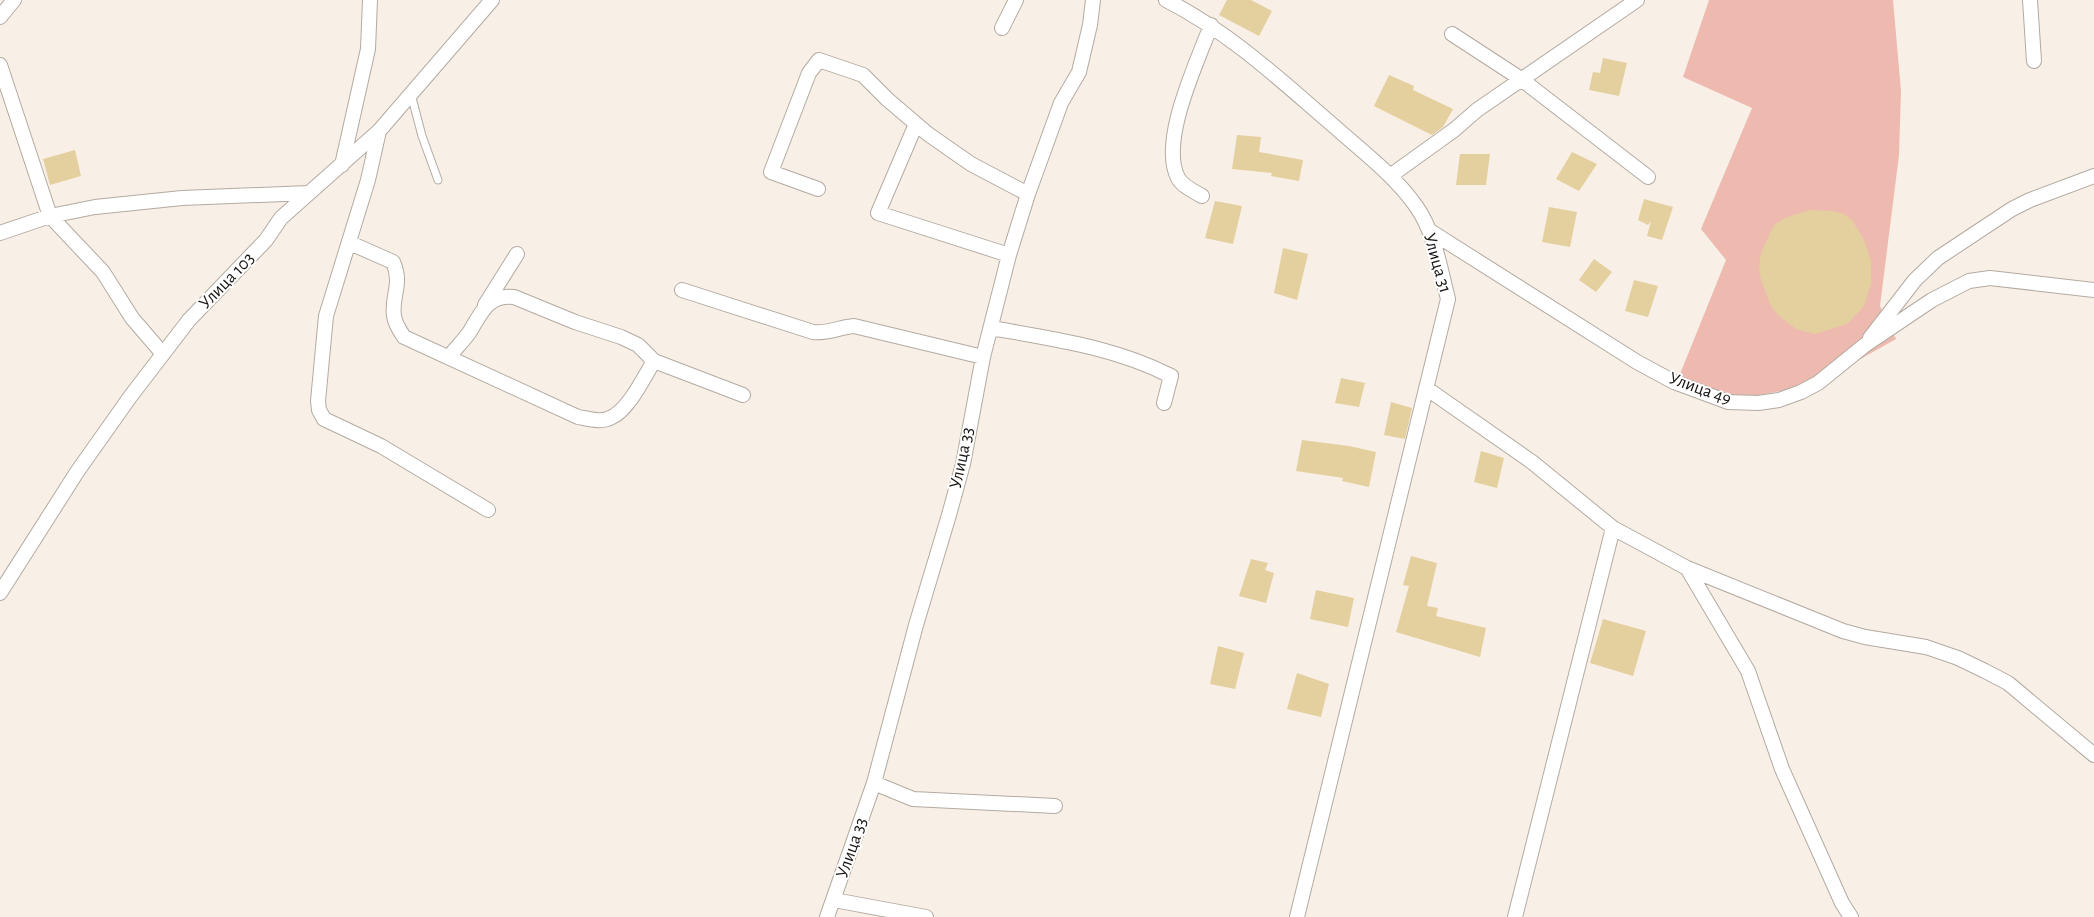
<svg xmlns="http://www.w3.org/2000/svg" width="2094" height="917" viewBox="0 0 2094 917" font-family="'Alegreya Sans',sans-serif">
<rect width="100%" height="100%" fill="#f8efe6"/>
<!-- green -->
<path fill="#eebab0" d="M1709,0H1893L1901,91L1899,155L1880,306L1896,339L1818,383L1728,402L1678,379L1726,260L1701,229L1752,108L1683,77Z"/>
<!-- building -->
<path fill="#e4d09e" d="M1227,0H1251L1272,11L1259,36L1219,15Z
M1603,58L1627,63L1619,96L1589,90L1593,72L1600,73Z
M1389,75L1414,86L1413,90L1453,109L1443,127L1432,135L1374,106Z
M1237,135L1261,137L1259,152L1303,160L1299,181L1271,176L1272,173L1232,169Z
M75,150L81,176L50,185L43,159Z
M1572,152L1597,164L1579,191L1556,179Z
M1460,154H1490L1486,185H1456Z
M1644,199L1673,207L1662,240L1647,236L1651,221L1648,225L1638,220Z
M1215,201L1242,206L1233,244L1205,238Z
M1549,207L1577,212L1570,247L1542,242Z
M1810,210L1832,211L1844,214L1852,220L1864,240L1871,261V284L1864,306L1847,324L1815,334L1796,329L1779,316L1771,306L1761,280L1759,267L1761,253L1774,225L1785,218Z
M1283,248L1308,254L1297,300L1274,293Z
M1594,259L1612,272L1596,292L1579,280Z
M1634,280L1658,286L1648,317L1625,311Z
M1341,378L1365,383L1359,407L1335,403Z
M1391,402L1412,408L1405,439L1384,435Z
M1302,440L1349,446L1376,452L1369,487L1342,481L1343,478L1296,471Z
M1481,451L1504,458L1497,488L1474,482Z
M1411,556L1437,563L1427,606L1438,608L1436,616L1486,628L1480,657L1396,632L1409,586L1403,585Z
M1251,559L1268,563L1265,570L1274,573L1266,603L1239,596Z
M1316,590L1354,598L1348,627L1310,619Z
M1603,619L1646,631L1633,676L1590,663Z
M1218,646L1244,653L1235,689L1210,684Z
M1297,673L1329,684L1321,717L1287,709Z"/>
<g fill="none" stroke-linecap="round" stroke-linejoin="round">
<!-- service casing -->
<g stroke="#b3aba2" stroke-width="9">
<path id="service" d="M411,94L422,136L438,180"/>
</g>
<!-- minor casing -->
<g stroke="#b3aba2" stroke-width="16">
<path id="minor" d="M1166,0C1232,34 1279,79 1335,127C1363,152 1394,175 1416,206C1435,233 1440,268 1448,299L1297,917
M2030,0L2034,61
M0,17L14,0
M1002,28L1016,0
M1452,34L1521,79L1648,177
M0,65L50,216L103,272L132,318L163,354
M916,124L878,213L1009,255
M379,131L368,180L326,316L318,401L319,410L324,419L381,446L488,510
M342,165L368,49L370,0
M1390,176L1454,130L1477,110L1637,0
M818,189L771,172L809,73L819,60L863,75L887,99L928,134L971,164L1028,194
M1202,196C1195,192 1182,186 1178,178C1159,141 1197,63 1211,25
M1430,231L1637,362L1674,382L1728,402L1758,403L1779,400L1801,392L1818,383L1865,345L1932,300L1969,281L1990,278L2094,290
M0,233L50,216L95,207L182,198L308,193
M350,243L393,262C403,285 391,295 394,316C395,324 400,331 404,337L578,417C589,419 602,423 612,417C629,409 644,377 654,361
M682,290L813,332C827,334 840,327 854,326L983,357
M485,305L517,254
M991,328C1053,339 1114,347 1171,376L1164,403
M1870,338L1915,280L1938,258L2012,209L2030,200L2094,176
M449,357C455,349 463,341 469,333C481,314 487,294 514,297L575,322L621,337L638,345L654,361L743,395
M1426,388L1532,462L1613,528L1687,568L1843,631L1865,637L1926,647L1958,658L1985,671L2008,683L2094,755
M1687,568L1748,671L1782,769L1842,903L1851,917
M0,593L77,472L130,397L189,320L266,240L281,218L379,131L492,0
M874,783L913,799L1055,806
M834,900L926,917
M827,917L874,783L916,625L949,515L963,464L983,357L1009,255L1028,194L1061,103L1079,72L1090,25L1093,0
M1515,917L1613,528"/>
</g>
<!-- service -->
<use href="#service" stroke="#fff" stroke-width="7"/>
<!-- minor -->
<use href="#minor" stroke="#fff" stroke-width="14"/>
</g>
<g text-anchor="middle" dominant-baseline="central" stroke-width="4" stroke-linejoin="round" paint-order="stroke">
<!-- street labels -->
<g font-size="18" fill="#181512" stroke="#fff">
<text transform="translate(1437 263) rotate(74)">Улица 31</text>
<text transform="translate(227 281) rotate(-46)">Улица 103</text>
<text transform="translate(1700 389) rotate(20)">Улица 49</text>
<text transform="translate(962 458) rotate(-78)">Улица 33</text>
<text transform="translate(852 848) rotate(-71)">Улица 33</text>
</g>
</g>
</svg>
